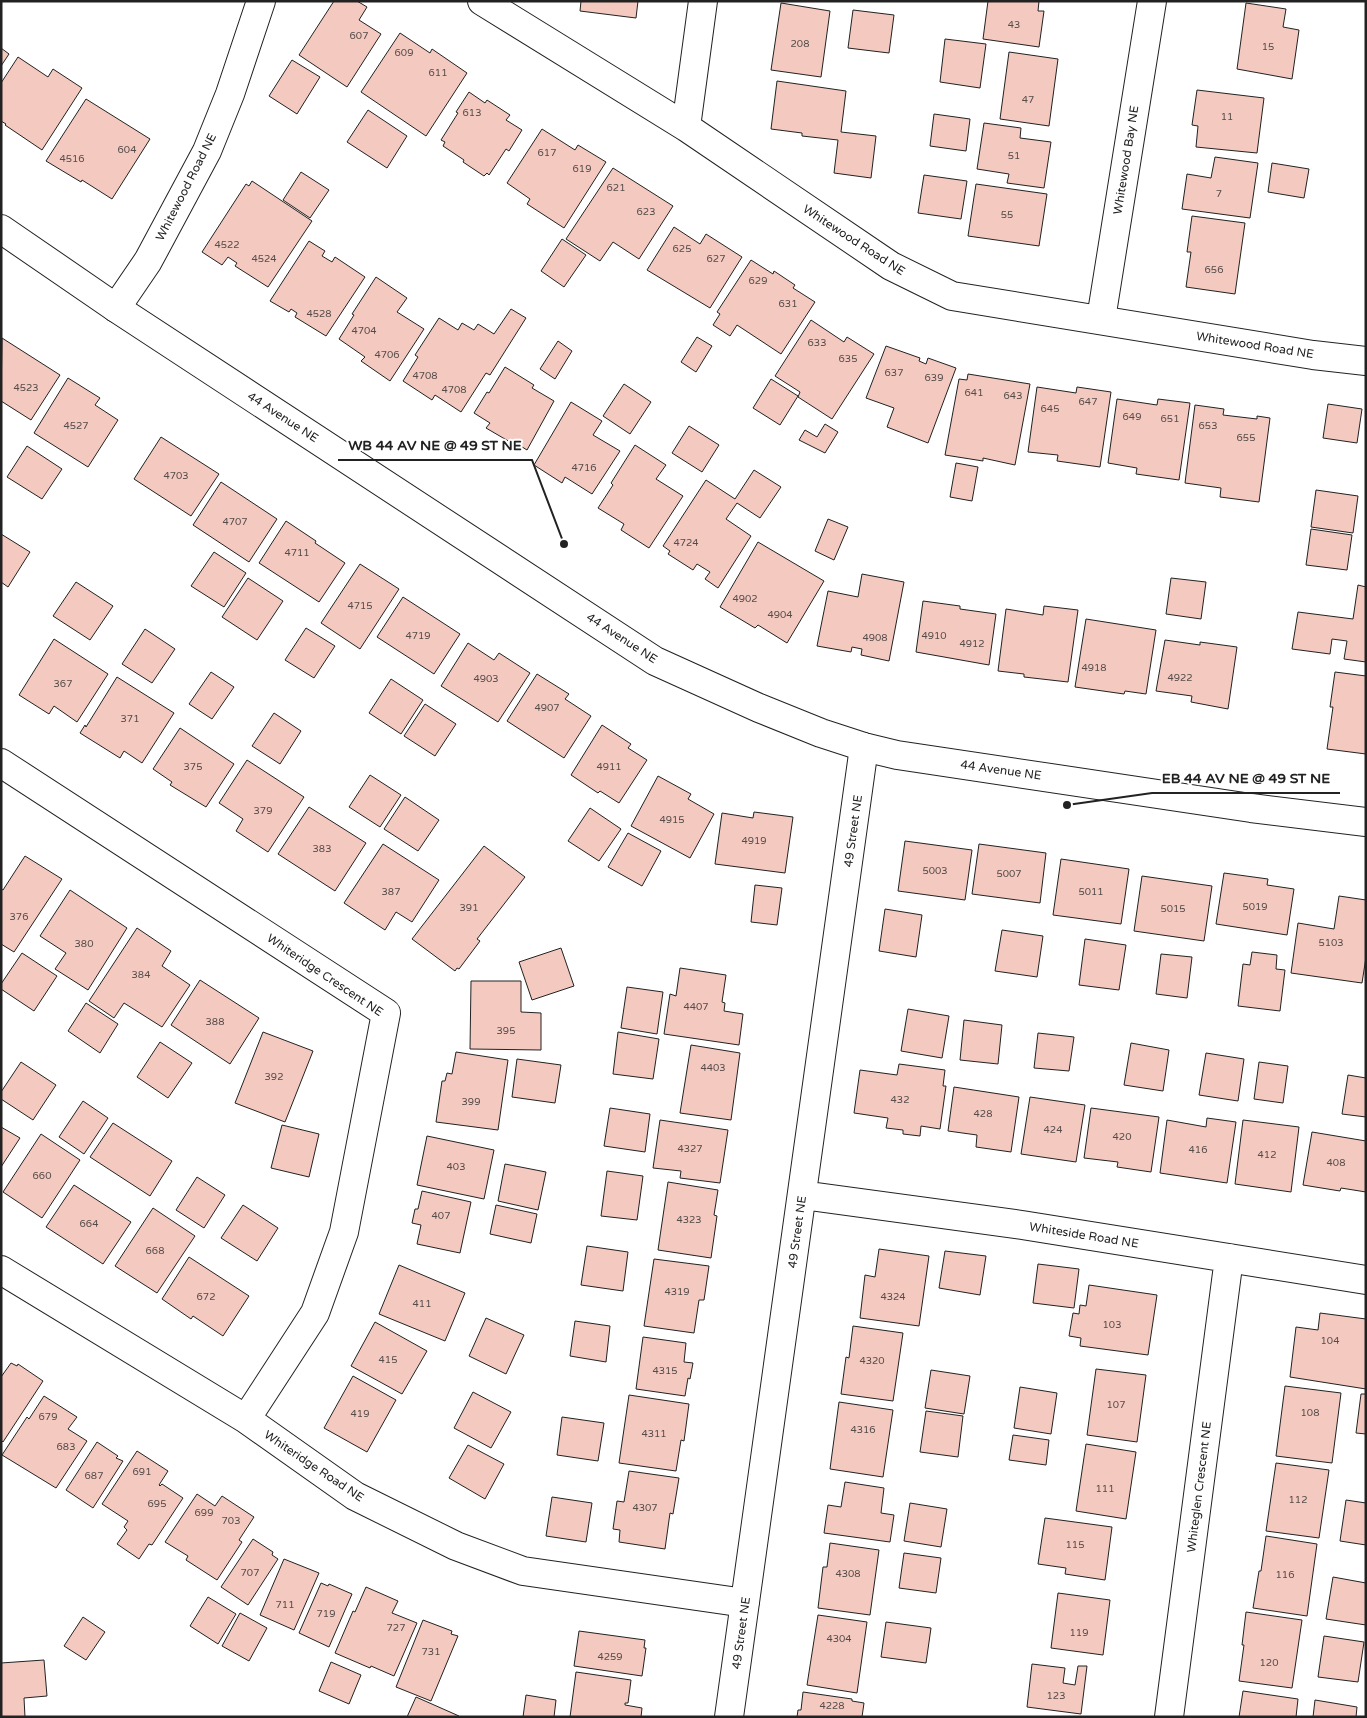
<svg xmlns="http://www.w3.org/2000/svg" width="1367" height="1718" viewBox="0 0 1367 1718" font-family="'Varela Round',sans-serif">
<rect width="100%" height="100%" fill="#fff"/>
<!-- building -->
<path fill="#f3c9c0" stroke="#222" d="M334,1H357L367,7L359,20L381,34L347,87L299,55Z
M581,1H638L636,18L580,11Z
M988,1H1039L1038,11H1044L1039,47L983,39Z
M781,3L830,11L821,77L771,70Z
M1246,3L1286,9L1283,27L1299,30L1292,79L1237,69Z
M853,10L894,15L889,53L848,48Z
M400,33L430,53L432,49L467,73L426,136L361,92Z
M945,39L986,44L980,88L940,82Z
M1,48L9,54L1,66Z
M1009,52L1058,59L1049,126L1000,119Z
M18,57L48,77L53,69L82,88L42,150L5,125L6,124L1,121V83Z
M292,60L320,77L297,114L269,96Z
M777,81L846,91L841,132L876,136L871,178L834,173L838,140L802,136V133L771,129Z
M1197,90L1264,98L1257,153L1196,147L1198,126L1192,125Z
M469,92L485,103L487,100L510,115L506,120L522,130L509,151L506,149L489,175L487,173L484,176L463,162L464,160L443,146L445,142L441,140L458,113L456,112Z
M86,99L150,139L112,199L82,180L81,182L46,161Z
M368,110L407,136L387,168L347,142Z
M934,114L970,119L966,151L930,146Z
M984,123L1021,128L1020,138L1051,142L1044,188L1007,183L1009,174L977,169Z
M542,129L575,150L578,145L606,162L564,228L527,204L530,199L507,183Z
M1215,157L1258,163L1250,218L1182,209L1187,174L1211,178Z
M1272,163L1309,169L1304,198L1268,192Z
M613,168L673,206L639,259L613,242L600,261L566,239Z
M301,172L329,190L310,218L283,200Z
M924,175L967,181L961,219L918,213Z
M252,181L312,221L268,287L235,266L237,263L228,257L222,265L202,252L246,184L249,186Z
M976,184L1047,194L1039,246L968,236Z
M1192,216L1245,223L1235,294L1186,287L1191,252H1187Z
M674,227L700,244L706,234L742,257L710,308L647,270Z
M562,239L586,255L564,287L541,271Z
M309,241L325,251L322,256L332,262L335,257L365,277L326,336L295,317L297,313L291,309L289,312L270,301Z
M751,260L773,274L774,271L795,285L793,288L815,302L781,354L737,325L730,336L713,325L720,314L717,312Z
M376,277L407,298L397,312L424,329L390,381L361,361L365,357L339,339L354,315L352,314Z
M511,309L526,318L490,375L486,373L461,412L435,395L432,400L403,381L418,357L415,355L439,318L458,330L462,323L474,330L478,324L494,334Z
M811,320L844,342L847,337L874,354L832,419L798,397L800,392L775,376Z
M697,337L712,346L696,372L681,362Z
M2,338L60,375L31,420L1,401Z
M558,341L572,351L555,379L540,369Z
M886,346L920,358L919,361L926,364L928,358L956,368L928,443L887,427L894,408L866,398Z
M505,367L534,385L532,388L554,401L527,450L511,440L510,442L486,428L490,423L474,413L487,392L489,393Z
M968,374L1030,384L1015,465L983,458V461L945,455L959,379L967,380Z
M68,378L100,398L95,405L118,420L88,467L34,433Z
M771,379L798,396L780,425L753,408Z
M624,384L651,402L630,434L603,416Z
M1037,387L1076,393L1077,387L1111,392L1100,467L1057,461L1058,455L1028,452Z
M1117,399L1157,405L1158,399L1190,403L1179,480L1136,474L1137,468L1108,463Z
M571,402L602,421L593,435L620,451L592,494L565,477L562,483L534,465Z
M1328,404L1362,409L1357,443L1323,438Z
M1195,405L1224,409L1223,415L1257,419V416L1270,418L1259,502L1220,497L1221,488L1185,483Z
M825,424L838,432L825,453L799,440L805,430L817,437Z
M689,426L719,445L702,472L672,453Z
M161,437L219,474L191,516L134,479Z
M635,445L666,465L656,479L683,496L649,548L621,530L624,524L598,508L613,485L611,483Z
M27,446L62,469L42,499L7,477Z
M956,463L978,467L972,501L950,497Z
M754,470L781,487L760,518L737,503L726,519L751,536L718,588L705,579L710,572L697,564L693,570L668,554L670,551L663,546L706,480L735,499Z
M221,482L277,519L249,562L193,525Z
M1316,490L1358,496L1353,533L1311,527Z
M828,519L848,527L834,560L815,551Z
M286,521L316,541L315,543L345,563L319,602L259,563Z
M1311,529L1352,535L1347,570L1306,565Z
M1,534L30,552L8,587L1,582Z
M758,542L824,581L787,643L758,625L755,628L720,607Z
M214,552L246,573L224,607L191,586Z
M360,564L399,589L360,649L321,623Z
M862,574L904,582L889,661L861,655L862,649L852,647L851,652L817,646L828,591L858,597Z
M248,578L283,601L257,640L222,617Z
M1171,578L1206,582L1201,619L1166,614Z
M76,582L113,606L90,640L53,616Z
M1358,585L1366,587V662L1344,659L1347,641L1332,639L1330,654L1292,649L1298,612L1353,619Z
M403,597L460,634L434,674L377,637Z
M923,601L960,606V609L996,614L989,665L916,652Z
M1044,606L1078,610L1068,682L1024,677V674L998,671L1006,609L1043,615Z
M1086,619L1156,630L1146,694L1125,691L1124,694L1075,687Z
M306,628L335,646L314,678L285,660Z
M145,629L175,649L152,683L122,664Z
M54,639L108,674L77,722L54,706L49,714L19,695Z
M1165,640L1200,645V642L1237,647L1228,709L1191,702L1192,696L1156,691Z
M468,643L494,660L499,653L530,673L498,722L441,686Z
M211,672L234,687L212,719L189,704Z
M1335,672L1366,676V754L1327,749L1333,707H1330Z
M537,674L569,694L565,699L591,716L564,758L507,721Z
M117,677L174,713L142,763L124,751L120,758L80,733L85,725L86,727Z
M391,679L423,700L401,734L369,713Z
M425,704L456,724L435,756L404,736Z
M274,713L301,731L280,764L252,746Z
M602,725L631,744L628,748L647,760L619,803L600,791L598,793L571,775Z
M180,728L234,764L206,807L170,785L172,782L153,769Z
M247,760L304,797L268,852L236,831L243,819L219,803Z
M370,775L401,795L380,827L349,807Z
M658,776L691,794L688,799L714,814L690,858L631,826Z
M405,797L439,820L418,851L384,829Z
M309,807L366,843L335,891L278,854Z
M590,808L621,829L599,861L568,841Z
M754,812L793,817L785,873L715,864L722,813L753,818Z
M628,833L661,851L642,886L608,867Z
M905,841L972,850L965,900L898,891Z
M383,844L439,880L412,922L396,912L385,930L344,903Z
M979,844L1046,853L1040,903L972,894Z
M484,846L525,877L477,939L480,941L459,969L457,968L455,971L412,939Z
M25,856L62,879L14,952L1,944V889L3,890Z
M1061,859L1129,869L1121,924L1053,915Z
M1224,873L1268,879L1267,885L1294,889L1287,935L1216,924Z
M1142,876L1212,886L1204,941L1134,931Z
M755,885L782,888L777,925L751,922Z
M70,890L127,928L88,990L55,969L66,953L40,936Z
M1339,896L1366,900V957L1362,983L1291,973L1298,923L1334,929Z
M885,909L922,915L916,957L879,951Z
M137,928L171,951L162,966L190,985L162,1027L124,1003L114,1018L89,1001Z
M1002,930L1043,936L1037,977L995,971Z
M1085,939L1126,945L1119,990L1079,985Z
M561,948L574,986L532,1000L519,962Z
M1252,952L1277,955L1276,969L1285,970L1280,1011L1238,1006L1243,964L1250,965Z
M22,953L57,976L34,1011L1,989V984Z
M1161,954L1192,957L1187,998L1156,994Z
M680,968L726,975L722,1002L725,1003L724,1011L743,1014L739,1045L664,1034L670,994L676,996Z
M200,980L259,1018L230,1064L171,1025Z
M471,981H521V1012L541,1013V1050L470,1049Z
M627,987L663,992L657,1034L621,1028Z
M86,1003L118,1024L100,1053L68,1031Z
M908,1009L949,1016L942,1058L901,1051Z
M964,1020L1002,1025L998,1064L960,1060Z
M263,1032L313,1051L285,1122L235,1103Z
M618,1032L659,1039L653,1079L613,1074Z
M1038,1033L1074,1037L1069,1071L1034,1068Z
M160,1042L192,1063L168,1098L137,1077Z
M1131,1043L1169,1050L1163,1091L1124,1085Z
M691,1045L740,1053L731,1120L680,1113Z
M456,1052L508,1060L498,1130L436,1122L442,1081H445L447,1073L452,1074Z
M1206,1053L1244,1059L1238,1101L1199,1095Z
M517,1059L561,1065L555,1103L512,1097Z
M21,1062L56,1085L33,1120L1,1099V1092Z
M1259,1062L1288,1066L1283,1103L1254,1099Z
M899,1064L945,1070L943,1086H946L940,1129L921,1126L920,1136L903,1134V1130L886,1128L888,1118L854,1113L860,1070L897,1075Z
M1348,1075L1366,1078V1117L1342,1114Z
M954,1087L1019,1097L1011,1152L976,1147L977,1135L948,1131Z
M1030,1097L1085,1105L1076,1162L1021,1154Z
M83,1101L108,1118L84,1154L59,1137Z
M610,1108L650,1114L645,1152L604,1146Z
M1091,1108L1159,1117L1151,1172L1117,1167L1118,1162L1084,1158Z
M1207,1118L1236,1122L1227,1183L1160,1173L1167,1120L1206,1127Z
M660,1120L728,1130L720,1183L680,1178L681,1171L653,1168Z
M1243,1120L1299,1127L1291,1192L1235,1184Z
M113,1123L172,1161L150,1196L90,1157Z
M282,1125L319,1134L309,1177L271,1168Z
M1,1127L20,1138L1,1167Z
M1312,1132L1366,1141V1192L1341,1188L1340,1191L1303,1185Z
M41,1134L80,1160L42,1218L3,1192Z
M427,1136L494,1150L484,1199L417,1185Z
M505,1164L546,1172L538,1210L498,1201Z
M607,1171L643,1176L637,1220L601,1216Z
M197,1177L225,1195L204,1228L176,1210Z
M668,1182L718,1190L714,1215L717,1216L711,1258L658,1250Z
M74,1185L131,1222L103,1264L46,1227Z
M422,1191L471,1202L460,1253L417,1244L421,1225L412,1223L415,1209H418Z
M243,1205L278,1228L257,1261L221,1238Z
M496,1205L537,1214L531,1243L490,1234Z
M153,1208L195,1236L157,1293L115,1266Z
M587,1246L628,1252L623,1291L581,1285Z
M879,1249L929,1256L919,1326L860,1318L865,1275L875,1277Z
M945,1251L986,1256L980,1295L939,1288Z
M189,1257L249,1296L223,1336L193,1316L191,1319L162,1299Z
M654,1259L709,1266L704,1300H699L694,1333L644,1326Z
M1038,1264L1079,1269L1074,1308L1033,1303Z
M399,1265L465,1293L445,1341L379,1314Z
M1089,1285L1157,1295L1148,1355L1080,1346L1081,1338L1069,1336L1073,1313L1079,1314L1080,1305L1086,1306Z
M1320,1313L1366,1319V1389L1290,1377L1296,1327L1318,1330Z
M486,1318L524,1335L506,1374L469,1356Z
M575,1321L610,1326L606,1362L570,1356Z
M375,1322L427,1351L402,1394L351,1366Z
M853,1326L903,1333L893,1401L841,1394L846,1357L849,1358Z
M643,1337L686,1343L684,1362L693,1363L690,1379L688,1378L685,1396L636,1389Z
M11,1363L17,1366L18,1364L43,1381L3,1442L1,1440V1377Z
M1096,1369L1146,1375L1137,1442L1087,1435Z
M931,1370L970,1376L964,1414L925,1408Z
M353,1376L396,1400L367,1452L324,1428Z
M1285,1386L1341,1393L1332,1463L1276,1456Z
M1020,1387L1057,1393L1051,1434L1014,1428Z
M473,1392L511,1412L491,1448L454,1428Z
M1361,1394H1366V1434L1356,1433Z
M629,1395L689,1404L684,1441L681,1440L676,1471L619,1463Z
M44,1396L77,1417L68,1429L87,1441L56,1488L2,1455L27,1417L29,1419Z
M839,1402L893,1410L883,1477L830,1469Z
M926,1411L963,1416L958,1457L920,1452Z
M562,1417L604,1423L598,1461L557,1455Z
M1013,1435L1049,1440L1046,1465L1009,1460Z
M97,1442L118,1456L116,1458L123,1461L93,1508L66,1490Z
M1086,1444L1136,1452L1126,1519L1076,1511Z
M468,1445L504,1464L485,1499L449,1478Z
M137,1451L168,1471L159,1485L160,1486L162,1484L183,1498L152,1545L149,1544L139,1559L117,1544L127,1530L124,1527L128,1521L102,1504Z
M1276,1463L1329,1470L1319,1538L1266,1531Z
M629,1471L679,1478L673,1514L670,1513L665,1549L619,1542L620,1530L613,1529L617,1501L624,1502Z
M845,1482L884,1488L881,1513L894,1515L890,1542L824,1533L828,1505L841,1507Z
M197,1494L215,1506L222,1496L254,1517L239,1540L242,1542L217,1580L186,1560L188,1556L165,1542Z
M552,1497L592,1503L586,1542L546,1536Z
M1346,1500L1366,1503V1545L1340,1541Z
M910,1503L947,1509L941,1547L904,1541Z
M1045,1518L1112,1527L1105,1580L1065,1574L1066,1568L1038,1564Z
M1266,1536L1317,1544L1307,1616L1253,1608L1259,1571H1261Z
M253,1539L273,1552L272,1555L278,1559L248,1605L221,1587Z
M830,1543L879,1550L870,1615L818,1608L823,1567H827Z
M904,1553L941,1558L936,1593L899,1588Z
M284,1559L319,1573L294,1630L260,1615Z
M1333,1577L1366,1583V1625L1326,1619Z
M321,1583L328,1586L329,1584L352,1594L329,1647L299,1633Z
M366,1587L398,1601L392,1613L417,1623L394,1676L371,1666L370,1668L335,1653L353,1611L355,1612Z
M1058,1593L1110,1600L1103,1655L1051,1648Z
M208,1597L236,1614L218,1644L190,1626Z
M1246,1612L1302,1620L1292,1688L1239,1681L1244,1645H1242Z
M240,1613L267,1628L249,1661L222,1646Z
M818,1615L867,1622L857,1693L807,1685Z
M83,1617L105,1632L86,1660L64,1646Z
M423,1620L452,1631L451,1634L458,1636L431,1701L396,1687Z
M886,1622L931,1628L926,1663L881,1657Z
M579,1631L645,1640L644,1648H646L642,1676L574,1666Z
M1324,1636L1364,1642L1358,1682L1318,1677Z
M44,1660L47,1696L24,1698L25,1717H1V1663Z
M331,1662L361,1675L349,1704L319,1691Z
M1032,1664L1065,1668L1063,1683L1075,1685L1078,1666H1087L1081,1714L1027,1707Z
M576,1672L631,1680L628,1703H625V1705L642,1708L641,1717H570Z
M1243,1691L1298,1699L1296,1717H1239Z
M803,1692L852,1699V1701L864,1703L862,1717H797L798,1710H801Z
M526,1695L556,1700L554,1717H523Z
M416,1697L459,1716L458,1717H407Z
M1315,1700L1357,1707L1356,1717H1313Z"/>
<g fill="none" stroke-linecap="round" stroke-linejoin="round">
<!-- street casing -->
<g stroke="#222" stroke-width="30">
<path id="street" d="M482,1L686,127L891,266L952,296L1313,355L1366,361
M686,127L703,1
M116,308L148,261L207,151L230,94L261,1
M1101,319L1152,1
M1,763L386,1013L344,1232L315,1313L246,1419
M802,1195L1022,1225L1366,1280
M1,1270L246,1419L355,1496L456,1546L523,1571L745,1603
M729,1717L864,747
M1169,1717L1229,1258"/>
</g>
<!-- secondary casing -->
<g stroke="#222" stroke-width="30">
<path id="secondary" d="M1,229L116,308L655,661L759,708L821,733L864,747L897,755L1251,808L1366,822"/>
</g>
<!-- street -->
<use href="#street" stroke="#fff" stroke-width="28"/>
<!-- secondary -->
<use href="#secondary" stroke="#fff" stroke-width="28"/>
</g>
<g text-anchor="middle" dominant-baseline="central" stroke-width="4" stroke-linejoin="round" paint-order="stroke">
<!-- number labels -->
<g font-size="10" fill="#564c4a">
<text x="1014" y="25">43</text>
<text x="359" y="36">607</text>
<text x="800" y="44">208</text>
<text x="1268" y="47">15</text>
<text x="404" y="53">609</text>
<text x="438" y="73">611</text>
<text x="1028" y="100">47</text>
<text x="472" y="113">613</text>
<text x="1227" y="117">11</text>
<text x="127" y="150">604</text>
<text x="547" y="153">617</text>
<text x="1014" y="156">51</text>
<text x="72" y="159">4516</text>
<text x="582" y="169">619</text>
<text x="616" y="188">621</text>
<text x="1219" y="194">7</text>
<text x="646" y="212">623</text>
<text x="1007" y="215">55</text>
<text x="227" y="245">4522</text>
<text x="682" y="249">625</text>
<text x="264" y="259">4524</text>
<text x="716" y="259">627</text>
<text x="1214" y="270">656</text>
<text x="758" y="281">629</text>
<text x="788" y="304">631</text>
<text x="319" y="314">4528</text>
<text x="364" y="331">4704</text>
<text x="817" y="343">633</text>
<text x="387" y="355">4706</text>
<text x="848" y="359">635</text>
<text x="894" y="373">637</text>
<text x="425" y="376">4708</text>
<text x="934" y="378">639</text>
<text x="26" y="388">4523</text>
<text x="454" y="390">4708</text>
<text x="974" y="393">641</text>
<text x="1013" y="396">643</text>
<text x="1088" y="402">647</text>
<text x="1050" y="409">645</text>
<text x="1132" y="417">649</text>
<text x="1170" y="419">651</text>
<text x="76" y="426">4527</text>
<text x="1208" y="426">653</text>
<text x="1246" y="438">655</text>
<text x="584" y="468">4716</text>
<text x="176" y="476">4703</text>
<text x="235" y="522">4707</text>
<text x="686" y="543">4724</text>
<text x="297" y="553">4711</text>
<text x="745" y="599">4902</text>
<text x="360" y="606">4715</text>
<text x="780" y="615">4904</text>
<text x="418" y="636">4719</text>
<text x="934" y="636">4910</text>
<text x="875" y="638">4908</text>
<text x="972" y="644">4912</text>
<text x="1094" y="668">4918</text>
<text x="1180" y="678">4922</text>
<text x="486" y="679">4903</text>
<text x="63" y="684">367</text>
<text x="547" y="708">4907</text>
<text x="130" y="719">371</text>
<text x="193" y="767">375</text>
<text x="609" y="767">4911</text>
<text x="263" y="811">379</text>
<text x="672" y="820">4915</text>
<text x="754" y="841">4919</text>
<text x="322" y="849">383</text>
<text x="935" y="871">5003</text>
<text x="1009" y="874">5007</text>
<text x="391" y="892">387</text>
<text x="1091" y="892">5011</text>
<text x="1255" y="907">5019</text>
<text x="469" y="908">391</text>
<text x="1173" y="909">5015</text>
<text x="19" y="917">376</text>
<text x="1331" y="943">5103</text>
<text x="84" y="944">380</text>
<text x="141" y="975">384</text>
<text x="696" y="1007">4407</text>
<text x="215" y="1022">388</text>
<text x="506" y="1031">395</text>
<text x="713" y="1068">4403</text>
<text x="274" y="1077">392</text>
<text x="900" y="1100">432</text>
<text x="471" y="1102">399</text>
<text x="983" y="1114">428</text>
<text x="1053" y="1130">424</text>
<text x="1122" y="1137">420</text>
<text x="690" y="1149">4327</text>
<text x="1198" y="1150">416</text>
<text x="1267" y="1155">412</text>
<text x="1336" y="1163">408</text>
<text x="456" y="1167">403</text>
<text x="42" y="1176">660</text>
<text x="441" y="1216">407</text>
<text x="689" y="1220">4323</text>
<text x="89" y="1224">664</text>
<text x="155" y="1251">668</text>
<text x="677" y="1292">4319</text>
<text x="206" y="1297">672</text>
<text x="893" y="1297">4324</text>
<text x="422" y="1304">411</text>
<text x="1112" y="1325">103</text>
<text x="1330" y="1341">104</text>
<text x="388" y="1360">415</text>
<text x="872" y="1361">4320</text>
<text x="665" y="1371">4315</text>
<text x="1116" y="1405">107</text>
<text x="1310" y="1413">108</text>
<text x="360" y="1414">419</text>
<text x="48" y="1417">679</text>
<text x="863" y="1430">4316</text>
<text x="654" y="1434">4311</text>
<text x="66" y="1447">683</text>
<text x="142" y="1472">691</text>
<text x="94" y="1476">687</text>
<text x="1105" y="1489">111</text>
<text x="1298" y="1500">112</text>
<text x="157" y="1504">695</text>
<text x="645" y="1508">4307</text>
<text x="204" y="1513">699</text>
<text x="231" y="1521">703</text>
<text x="1075" y="1545">115</text>
<text x="250" y="1573">707</text>
<text x="848" y="1574">4308</text>
<text x="1285" y="1575">116</text>
<text x="285" y="1605">711</text>
<text x="326" y="1614">719</text>
<text x="396" y="1628">727</text>
<text x="1079" y="1633">119</text>
<text x="839" y="1639">4304</text>
<text x="431" y="1652">731</text>
<text x="610" y="1657">4259</text>
<text x="1269" y="1663">120</text>
<text x="1056" y="1696">123</text>
<text x="832" y="1706">4228</text>
</g>
<!-- street labels -->
<g font-size="12" fill="#222" stroke="#fff">
<text transform="translate(1126 160) rotate(-81)">Whitewood Bay NE</text>
<text transform="translate(186 187) rotate(-63)">Whitewood Road NE</text>
<text transform="translate(854 240) rotate(33)">Whitewood Road NE</text>
<text transform="translate(1255 345) rotate(9)">Whitewood Road NE</text>
<text transform="translate(283 417) rotate(33)">44 Avenue NE</text>
<text transform="translate(622 638) rotate(33)">44 Avenue NE</text>
<text transform="translate(1001 770) rotate(8)">44 Avenue NE</text>
<text transform="translate(853 831) rotate(-82)">49 Street NE</text>
<text transform="translate(325 975) rotate(34)">Whiteridge Crescent NE</text>
<text transform="translate(797 1232) rotate(-82)">49 Street NE</text>
<text transform="translate(1084 1235) rotate(9)">Whiteside Road NE</text>
<text transform="translate(314 1466) rotate(34)">Whiteridge Road NE</text>
<text transform="translate(1199 1487) rotate(-83)">Whiteglen Crescent NE</text>
<text transform="translate(741 1633) rotate(-82)">49 Street NE</text>
</g>
</g>
<!-- callouts -->
<path fill="none" stroke="#222" stroke-width="2" d="M564 544L532 460H338M1067 805L1152 793H1340"/>
<g fill="#222" stroke="#fff" stroke-width="2">
<circle cx="564" cy="544" r="5"/>
<circle cx="1067" cy="805" r="5"/>
</g>
<g font-size="14" text-anchor="middle" font-weight="bold" fill="#222" stroke="#fff" stroke-width="4" stroke-linejoin="round" paint-order="stroke">
<text x="435" y="450">WB 44 AV NE @ 49 ST NE</text>
<text x="1246" y="783">EB 44 AV NE @ 49 ST NE</text>
</g>
<!-- border -->
<rect width="1367" height="1718" fill="none" stroke="#222222" stroke-width="5"/>
</svg>
